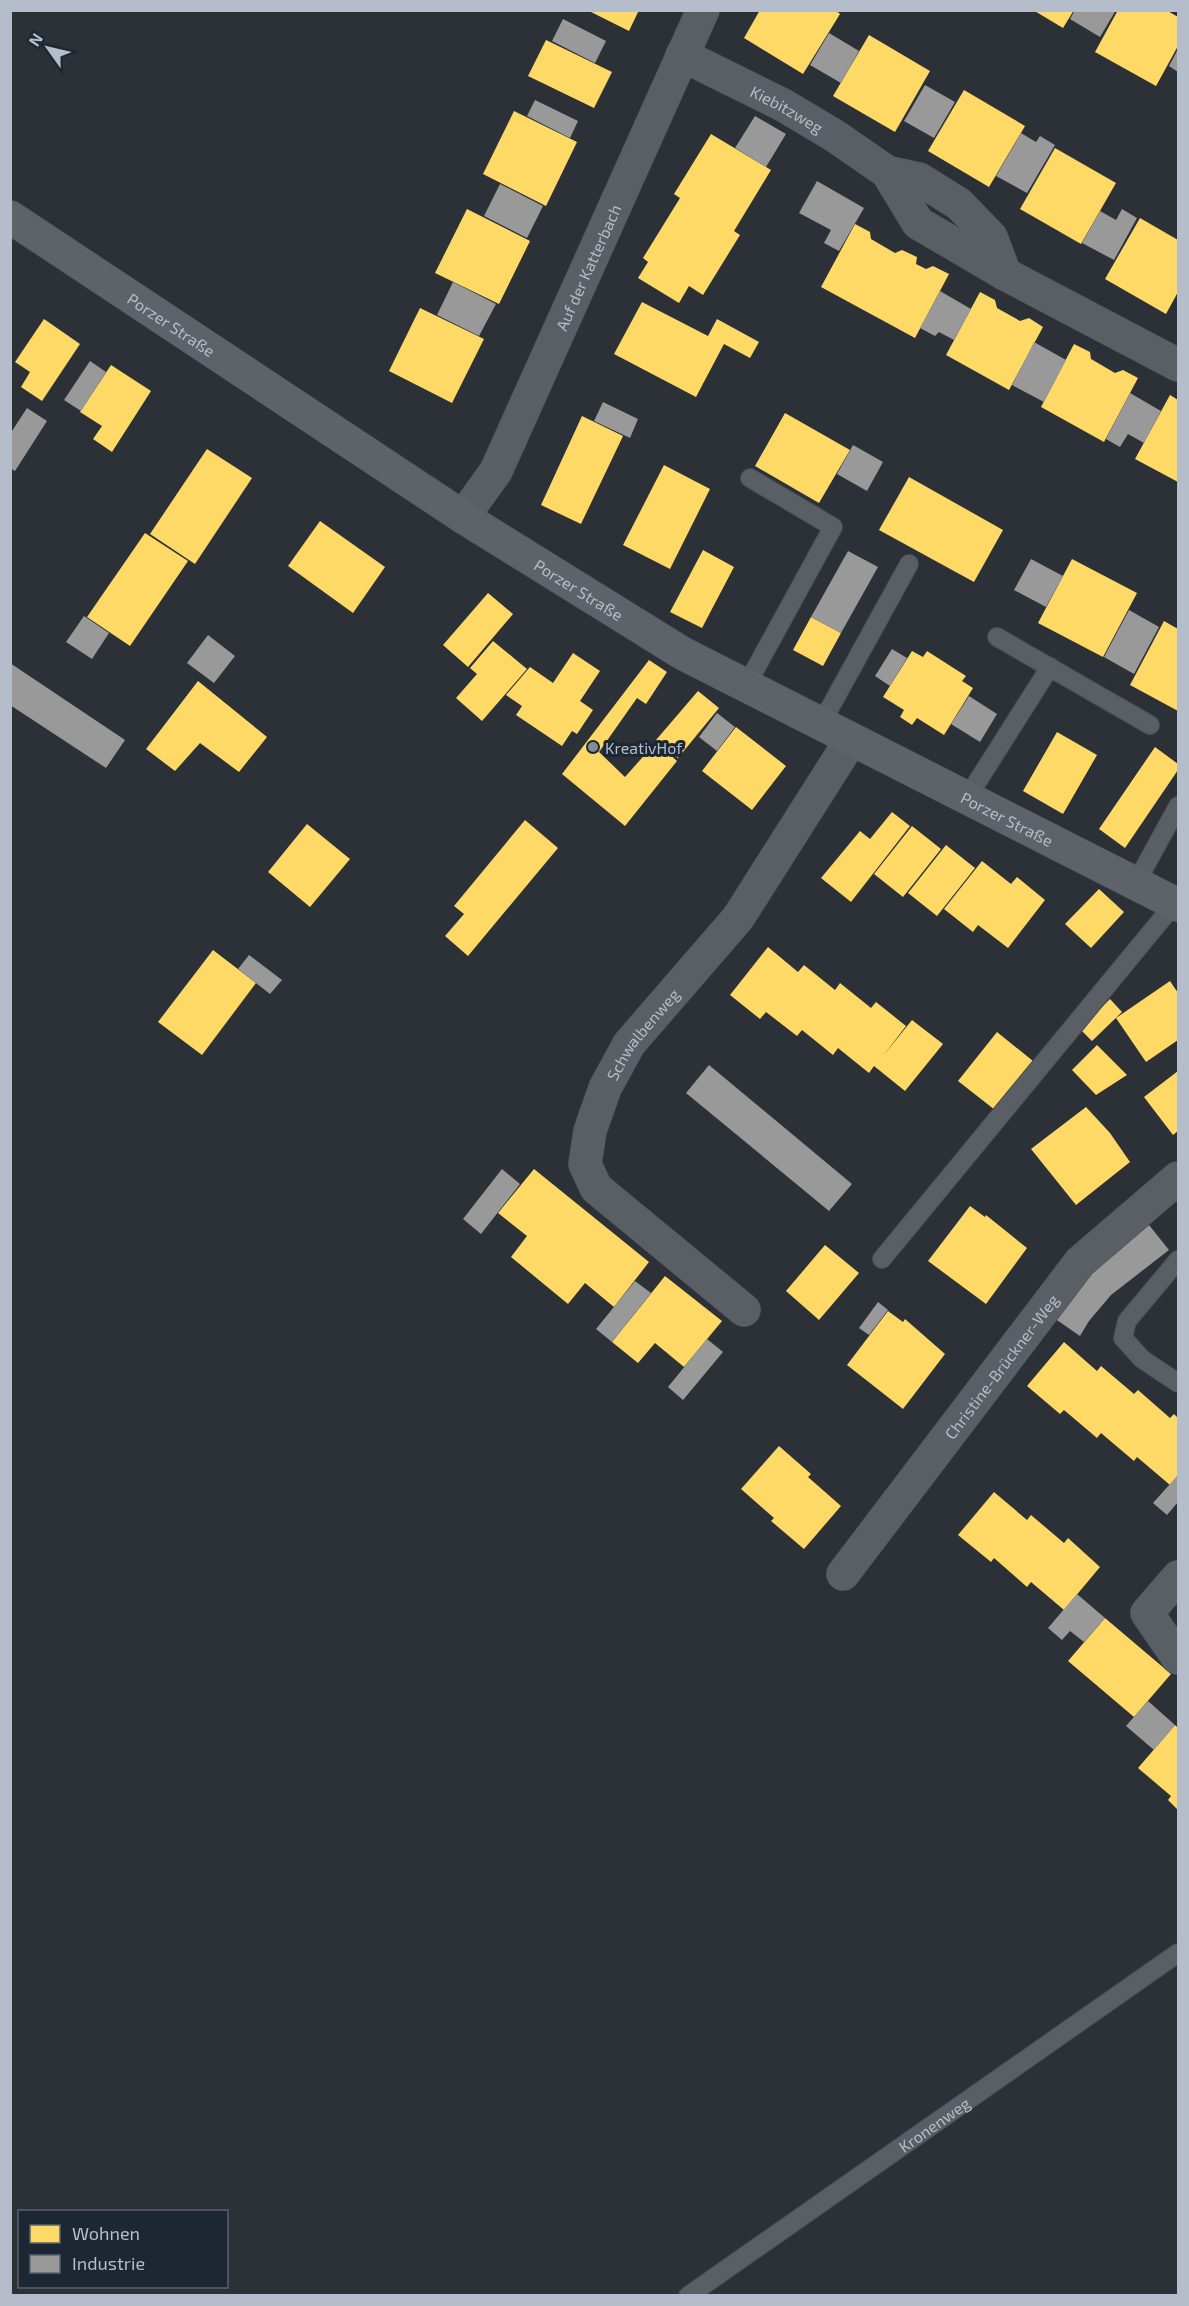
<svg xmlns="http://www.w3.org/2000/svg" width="1189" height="2306" viewBox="0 0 1189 2306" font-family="'Exo 2',sans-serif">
<rect width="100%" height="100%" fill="#2b3137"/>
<!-- homes -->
<path fill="#ffd966" d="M587,10H639L629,31Z
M760,10H835L840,14L803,74L744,38Z
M1033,10H1074L1063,28Z
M1118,10H1166L1178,17V46L1156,86L1095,52Z
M869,35L930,71L895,132L833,96Z
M546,40L612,72L594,108L528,76Z
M964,90L1025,126L989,187L928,151Z
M514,111L577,142L546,206L483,174Z
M711,134L771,170L734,231L740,235L703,295L689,286L679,303L638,278L648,262L643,258L680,198L674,194Z
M1055,148L1116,183L1081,244L1020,209Z
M467,209L530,241L499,304L435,273Z
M1140,218L1178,240V292L1166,314L1105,279Z
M855,224L870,232L871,239L895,253L902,250L917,257L916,264L926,269L933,266L949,274L915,338L821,287Z
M980,292L995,300L997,308L1020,321L1029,318L1043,327L1009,390L946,355Z
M642,302L708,336L717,319L759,342L750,358L724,344L696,397L614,354Z
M420,308L484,339L452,403L389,371Z
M44,319L80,344L42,401L21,387L30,372L15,362Z
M1074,344L1090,352L1091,359L1115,373L1123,370L1138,378L1104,442L1041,407Z
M111,365L151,391L112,452L93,439L102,426L80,412Z
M1170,395L1178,400V482L1135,459Z
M785,413L850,450L819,503L755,466Z
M582,416L623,436L581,524L541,505Z
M207,449L252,478L195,564L150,534Z
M664,465L710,489L670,569L623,545Z
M909,477L1003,530L974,582L879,530Z
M320,521L385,567L353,613L288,566Z
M145,533L188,561L130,646L87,617Z
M703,550L734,567L702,628L670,612Z
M1072,559L1137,593L1103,657L1038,623Z
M488,593L513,614L468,667L443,645Z
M811,617L841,633L823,666L793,650Z
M1164,621L1178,629V711L1130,685Z
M493,641L527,669L482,721L456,698L477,674L470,668Z
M912,651L923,657L927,651L966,676L962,681L973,688L944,735L917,718L912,725L900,717L904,710L883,697Z
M573,653L600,671L580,701L593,710L577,734L572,731L562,746L516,715L522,706L506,695L530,667L553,683Z
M649,660L667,672L646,704L637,698L599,752L625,777L656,742L677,761L625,826L562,774Z
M198,681L267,737L239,772L200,743L175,771L146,749Z
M698,691L719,708L678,758L656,740Z
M736,727L786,766L752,810L702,771Z
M1057,732L1097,755L1063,814L1023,791Z
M1155,747L1178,764V770L1125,848L1099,829Z
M892,812L910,826L851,902L821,878L860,831L870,839Z
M525,820L558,848L468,956L445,936L464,914L454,906Z
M307,824L350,859L310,907L268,872Z
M912,826L941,849L903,897L874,874Z
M946,845L975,868L937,916L908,893Z
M982,861L1011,884L1017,877L1045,900L1008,948L978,925L973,932L944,909Z
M1099,889L1124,912L1091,948L1065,924Z
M768,947L798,972L804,965L835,990L840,983L871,1008L876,1002L906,1026L883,1056L912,1020L943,1044L905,1091L874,1066L869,1073L838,1048L833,1055L802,1030L797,1036L766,1012L760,1019L730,995Z
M213,950L256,983L202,1055L158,1022Z
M1170,981L1178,993V1040L1146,1062L1116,1018Z
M1110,999L1122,1012L1092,1041L1080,1029Z
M997,1032L1033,1061L995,1110L958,1081Z
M1097,1045L1127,1075L1096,1095L1072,1070Z
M1178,1071V1131L1173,1135L1144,1097Z
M1086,1107L1110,1133L1130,1162L1076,1205L1031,1149Z
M534,1169L649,1262L614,1307L585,1283L568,1304L511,1257L527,1236L498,1213Z
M970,1206L985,1217L986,1215L1027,1248L986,1304L928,1261Z
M825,1245L859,1273L819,1320L786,1291Z
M665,1276L722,1321L684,1367L655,1343L638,1363L612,1342Z
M888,1311L903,1322L905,1319L945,1354L903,1409L847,1365Z
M1064,1342L1097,1371L1101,1366L1134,1394L1138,1390L1170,1418L1174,1414L1178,1418V1475L1170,1485L1137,1457L1134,1461L1101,1433L1097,1438L1064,1410L1060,1414L1027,1386Z
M779,1446L811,1474L808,1477L841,1506L804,1549L771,1521L774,1518L741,1489Z
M994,1492L1027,1520L1031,1515L1064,1543L1068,1538L1100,1567L1064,1610L1031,1582L1027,1587L994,1558L991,1562L958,1535Z
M1105,1618L1171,1674L1134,1717L1068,1661Z
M1175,1725L1178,1728V1810L1168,1800L1171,1796L1138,1768Z"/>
<!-- industry -->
<path fill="#999" d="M1075,10H1116L1100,37L1070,19Z
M563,19L606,41L595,63L552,41Z
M829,33L859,51L841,83L810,65Z
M1178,49V72L1169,66Z
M925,85L955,102L934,138L904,121Z
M535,100L578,121L570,138L527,116Z
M755,116L786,134L766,167L735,148Z
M1021,133L1036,142L1040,136L1055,145L1027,193L996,176Z
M817,181L864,208L839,251L824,243L831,230L799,213Z
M500,184L543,206L527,238L484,216Z
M1122,209L1137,218L1114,260L1082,243L1100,211L1116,220Z
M453,282L496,304L479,336L437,315Z
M940,291L971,309L954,340L939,332L935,336L920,328Z
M1034,342L1066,360L1044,402L1012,385Z
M90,361L106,372L81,411L64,400Z
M1130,393L1161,411L1144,443L1128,434L1120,447L1106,439Z
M603,402L638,419L630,438L594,421Z
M27,408L47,421L15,471L10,468V434Z
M853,445L883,462L867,491L837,474Z
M848,551L878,567L841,633L811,617Z
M1031,559L1063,576L1046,607L1014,590Z
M1129,610L1159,627L1134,674L1104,657Z
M84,616L109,633L92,659L66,642Z
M208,635L235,656L214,683L187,663Z
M892,649L907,658L890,686L875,676Z
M10,663L125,740L106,768L10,705Z
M969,696L997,714L980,742L951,724Z
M717,713L735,727L717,751L699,737Z
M249,955L282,980L270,994L238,969Z
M709,1065L852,1184L829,1211L686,1093Z
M502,1169L520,1184L481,1234L463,1219Z
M1149,1225L1169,1250L1111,1295L1089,1321L1080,1336L1051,1316L1092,1269Z
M635,1281L651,1293L612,1342L596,1329Z
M878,1302L888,1310L869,1335L859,1328Z
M707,1339L723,1352L683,1400L668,1387Z
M1178,1475V1502L1167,1515L1153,1503Z
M1077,1594L1105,1618L1084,1642L1070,1631L1062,1640L1048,1628Z
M1148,1701L1175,1725L1154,1750L1126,1726Z"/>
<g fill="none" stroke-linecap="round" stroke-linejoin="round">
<!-- service casing -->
<g stroke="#484d52" stroke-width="20">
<g id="service">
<path d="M997,637L1150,725"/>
<path d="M746,686L833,527L750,478"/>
<path d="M821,724L909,564"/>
<path d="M967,798L1050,667"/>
<path d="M1136,883L1178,806"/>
<path d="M882,1259L1175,903"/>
<path d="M1178,1260L1127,1321L1123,1338L1142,1359L1178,1383"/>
<path id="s1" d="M688,2296L1178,1953"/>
</g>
</g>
<!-- minor casing -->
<g stroke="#484d52" stroke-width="34">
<g id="minor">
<path id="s2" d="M682,55L783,105L835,136L887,172L919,179L959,204L991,237L1005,274"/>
<path d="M887,172L918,223L1005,274L1178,365"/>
<path id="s3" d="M463,517L496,471L703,10"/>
<path id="s4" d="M744,1310L596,1188L585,1164L590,1131L605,1088L629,1044L738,918L851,740"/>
<path id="s5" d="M843,1574L1080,1262L1178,1178"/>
<path d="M1178,1577L1147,1613L1178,1658"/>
</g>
</g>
<!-- secondary casing -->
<g stroke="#484d52" stroke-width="34">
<g id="secondary">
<path id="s6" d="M10,217L463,517L682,653L1178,905"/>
</g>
</g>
<!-- service -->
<use href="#service" stroke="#5a5f66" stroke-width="18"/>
<!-- minor -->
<use href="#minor" stroke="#5a5f66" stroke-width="33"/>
<!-- secondary -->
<use href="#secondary" stroke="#5e636a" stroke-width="33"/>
</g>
<!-- markers -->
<circle fill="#848c96" stroke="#1d2733" stroke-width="2" cx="593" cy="747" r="6"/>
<g text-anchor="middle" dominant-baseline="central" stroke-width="6" stroke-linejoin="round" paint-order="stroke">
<!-- street labels -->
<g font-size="16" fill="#b4bdc9" stroke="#1d2733">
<text stroke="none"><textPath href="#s2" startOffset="118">Kiebitzweg</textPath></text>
<text stroke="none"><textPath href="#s3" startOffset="280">Auf der Katterbach</textPath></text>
<text stroke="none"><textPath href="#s6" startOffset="194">Porzer Straße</textPath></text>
<text stroke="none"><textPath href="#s6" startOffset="680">Porzer Straße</textPath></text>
<text stroke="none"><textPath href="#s6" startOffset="1166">Porzer Straße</textPath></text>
<text stroke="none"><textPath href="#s4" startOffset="363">Schwalbenweg</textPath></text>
<text stroke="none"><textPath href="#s5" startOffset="261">Christine-Brückner-Weg</textPath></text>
<text stroke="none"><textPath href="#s1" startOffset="300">Kronenweg</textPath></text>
</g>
<!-- poi labels -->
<g font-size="16" fill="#b4bdc9" stroke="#1d2733" text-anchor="start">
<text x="605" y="747">KreativHof</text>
</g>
</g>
<!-- border -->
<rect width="1189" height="2306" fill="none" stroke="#b4bdc9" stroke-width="24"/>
<!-- legend -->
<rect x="18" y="2210" width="210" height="78" fill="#1d2733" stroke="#59636f" stroke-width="1.5"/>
<rect x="30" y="2225" width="30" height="18" fill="#ffd966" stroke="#59636f" stroke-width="1.5"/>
<text x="72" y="2240" font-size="18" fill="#b4bdc9">Wohnen</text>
<rect x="30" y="2255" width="30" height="18" fill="#999999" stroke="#59636f" stroke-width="1.5"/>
<text x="72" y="2270" font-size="18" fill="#b4bdc9">Industrie</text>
<!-- north arrow -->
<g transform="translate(48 48) rotate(304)" stroke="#1d2733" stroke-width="4.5" paint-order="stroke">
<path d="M0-4.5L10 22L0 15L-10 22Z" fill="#b4bdc9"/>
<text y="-9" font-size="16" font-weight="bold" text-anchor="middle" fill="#b4bdc9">N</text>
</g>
</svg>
